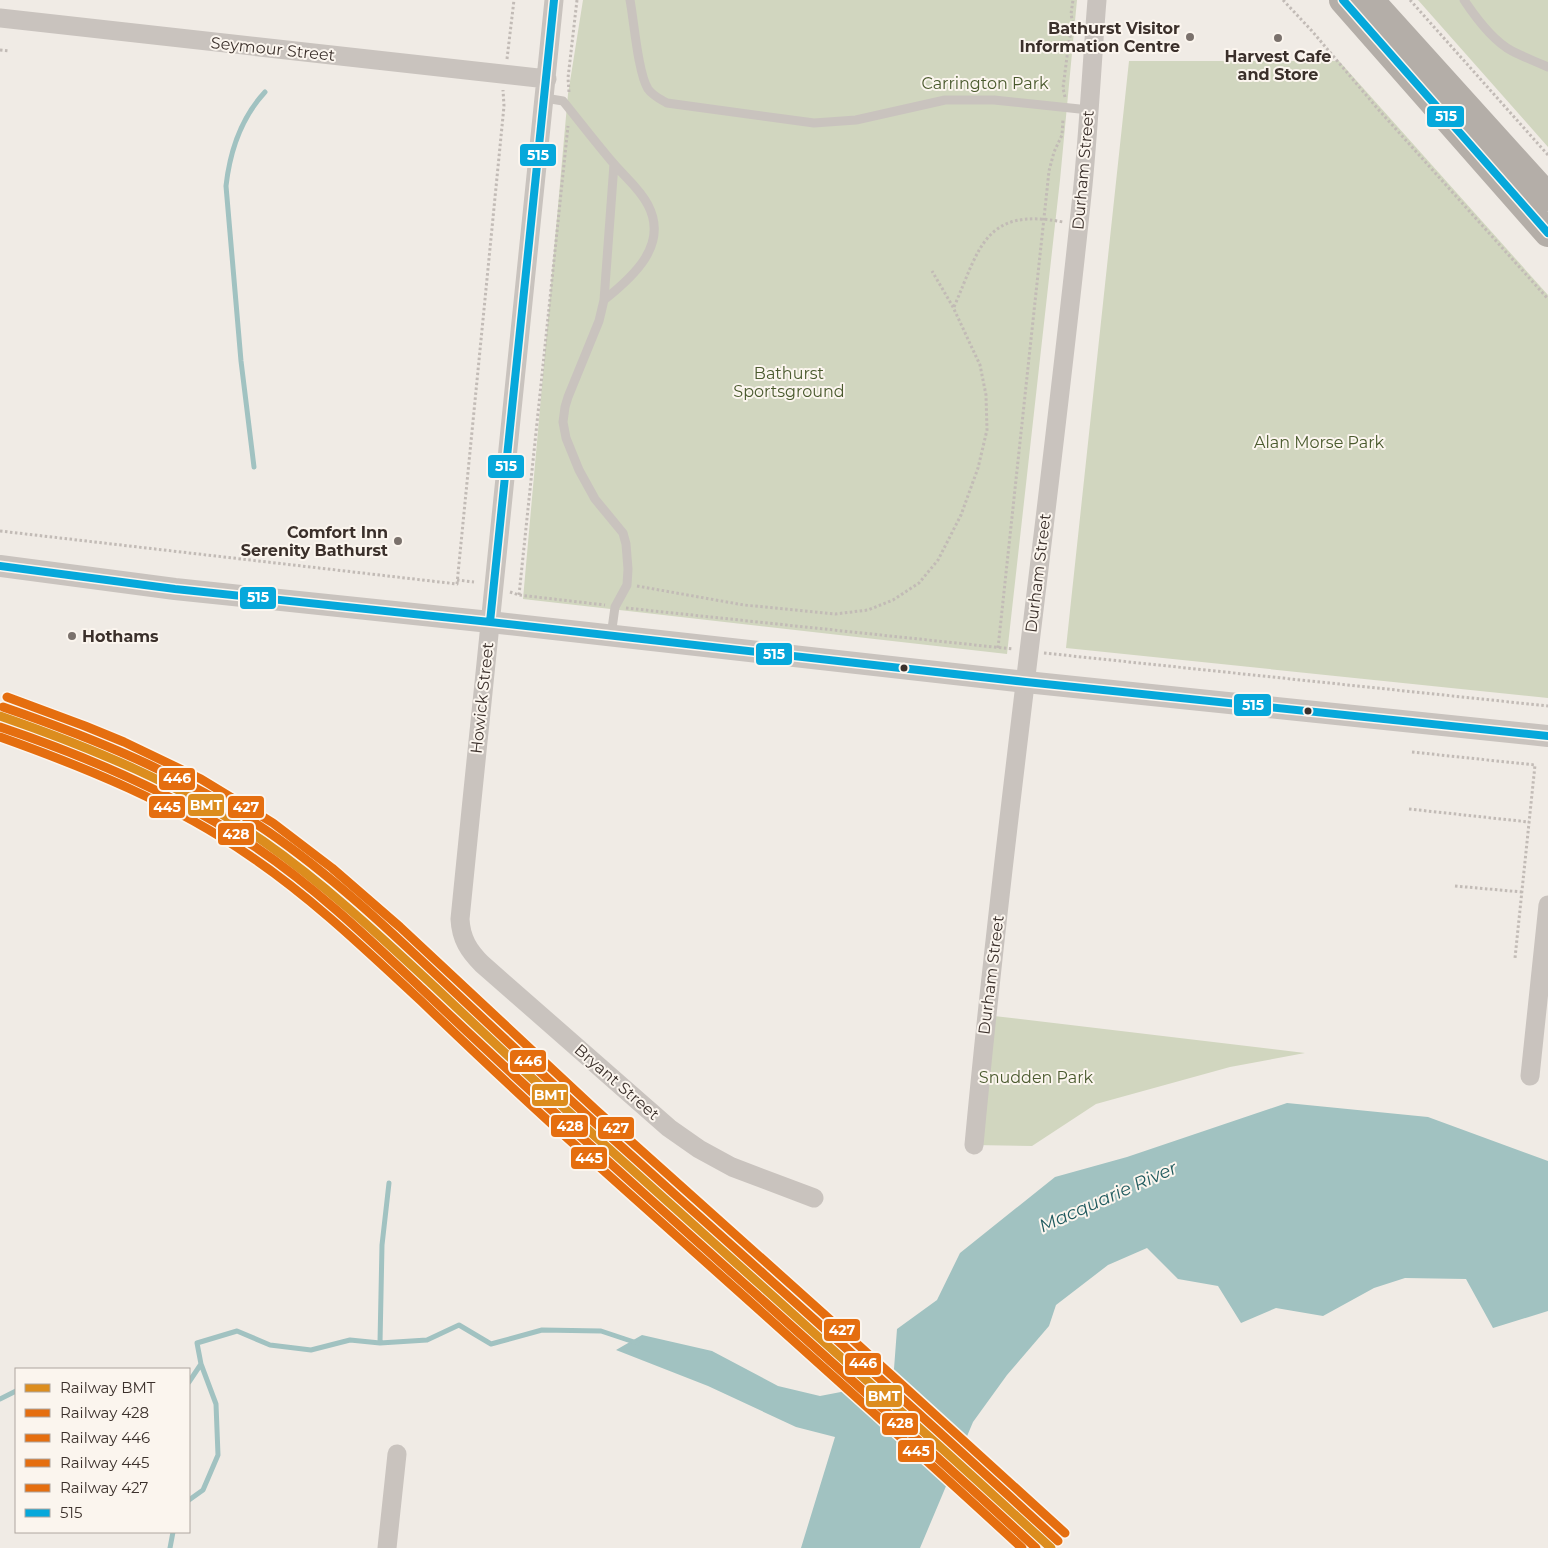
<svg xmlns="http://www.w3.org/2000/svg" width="1548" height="1548" viewBox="0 0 1548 1548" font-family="Montserrat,sans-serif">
<rect width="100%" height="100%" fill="#f0ebe5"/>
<!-- green -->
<path fill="#d1d6bf" d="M583,0H1077L1060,180L1007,654L523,599L568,94Z
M1418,0H1548V147Z
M1129,61H1339L1548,295V698L1066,648Z
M986,1015L1305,1053L1230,1067L1096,1104L1032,1146L974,1145Z"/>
<!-- water -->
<path fill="#a1c2c1" d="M1287,1103L1428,1117L1548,1161V1311L1493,1328L1466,1279L1405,1278L1374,1288L1323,1316L1276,1308L1241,1323L1218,1286L1178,1279L1147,1248L1108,1265L1056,1305L1049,1326L1007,1375L973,1422L920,1548H801L835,1437L796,1427L708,1386L616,1350L642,1335L712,1351L778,1386L820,1396L893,1382L897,1329L937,1300L960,1253L1055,1177L1127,1157Z"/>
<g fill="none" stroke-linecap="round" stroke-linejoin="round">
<!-- stream -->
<path stroke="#a1c2c1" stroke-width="5" d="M254,467L241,361L226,186C230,150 241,118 265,92
M380,1343L382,1245L389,1183
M189,1382L201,1364
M0,1399L16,1391
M189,1500L203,1490L218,1455L216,1404L201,1364L197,1343L237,1331L270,1345L311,1350L350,1340L380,1343L427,1340L459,1325L491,1344L542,1330L601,1331L637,1343
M170,1548L173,1532"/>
<!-- path -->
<path stroke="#c2bbb6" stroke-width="3" stroke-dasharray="2.5 2.5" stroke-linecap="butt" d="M1283,0L1312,31L1377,108L1548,299
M1410,0L1548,155
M0,50L9,51
M507,59L514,0
M569,92L568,78L577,0
M1065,97L1063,88L1069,41L1073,24L1071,14L1073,0
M954,307C980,247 985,207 1063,222
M0,531L457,584L504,106L503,90
M457,580L474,582
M637,586L744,605L835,614L868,610L893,600L919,583L938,560L961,515L978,468L987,430L986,395L980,365L953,307L932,271
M510,592L519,595L605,605
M519,595L568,126
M626,608L1013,649
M998,648L1049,171L1054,152L1062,135L1063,119
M1044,653L1548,706
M1412,752L1535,765L1515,958
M1409,809L1529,822
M1455,886L1522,892"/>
<!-- service -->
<path stroke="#c9c3be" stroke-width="9" d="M630,0C634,21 638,73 648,89C653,96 660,99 667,103L814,123L856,120L945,100H994L1089,110
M1464,0C1476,18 1493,41 1512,51C1524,57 1536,62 1548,67
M545,98L563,101C580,122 596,143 614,164C625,177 640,189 648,205C669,245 633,277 604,300
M611,636L615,607L627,585L628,569L626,544L623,533L595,499L579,470L566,438L563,422L565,407L568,397L599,321L604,300L614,164"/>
<!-- minor -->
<path stroke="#c9c3be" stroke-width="19" d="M554,0L472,800L460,919C461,939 469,951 482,964L669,1128L699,1149L732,1167L814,1198
M0,18L547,79
M1530,1076L1548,905
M974,1145C1004,824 1050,505 1083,185C1089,123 1092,62 1097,0
M387,1548L397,1454"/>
<!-- tertiary -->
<path stroke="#c9c3be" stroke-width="22" d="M0,566L175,589L490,622L1026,682L1548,736"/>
<!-- trunk -->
<path stroke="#b4aea8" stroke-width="28" d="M1343,0L1548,233
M1370,0L1548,197"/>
<!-- bus-1 casing -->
<g stroke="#fbf5ee" stroke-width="11">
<path id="bus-1" d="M1343,0L1548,233
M0,566L175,589L490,622L1026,682L1548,736
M490,622L554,0"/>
</g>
<!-- bus-1 -->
<use href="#bus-1" stroke="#06a8db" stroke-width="8"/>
<!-- rail-1 casing -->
<g stroke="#fbf5ee" stroke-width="12">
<path id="rail-1" d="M0,716C92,748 183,785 263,841C326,885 382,938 438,990C491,1040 544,1090 597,1138C749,1275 901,1410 1051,1548"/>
</g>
<!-- rail-2 casing -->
<g stroke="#fbf5ee" stroke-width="12">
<path id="rail-2" d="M0,727C89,757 175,794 254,846C315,887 369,939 422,989C477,1041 532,1093 589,1144C738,1279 889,1412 1036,1548"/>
</g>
<!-- rail-3 casing -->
<g stroke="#fbf5ee" stroke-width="12">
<path id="rail-3" d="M3,707C96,739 186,776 267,831C331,875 387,928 443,981C496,1031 549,1081 603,1130C755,1267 908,1402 1058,1541"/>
</g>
<!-- rail-4 casing -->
<g stroke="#fbf5ee" stroke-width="12">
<path id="rail-4" d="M0,737C87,768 173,803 250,856C312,898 366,950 421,1001C475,1053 529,1104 585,1154C731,1285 878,1415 1022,1548"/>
</g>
<!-- rail-5 casing -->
<g stroke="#fbf5ee" stroke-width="12">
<path id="rail-5" d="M7,697L85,726L124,742L201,779L273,823L332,868L400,927L596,1110L854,1341L1065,1533"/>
</g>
<!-- rail-1 -->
<use href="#rail-1" stroke="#dc8d1e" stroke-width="9"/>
<!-- rail-2 -->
<use href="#rail-2" stroke="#e56e0f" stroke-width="9"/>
<!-- rail-3 -->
<use href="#rail-3" stroke="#e56e0f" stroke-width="9"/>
<!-- rail-4 -->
<use href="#rail-4" stroke="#e56e0f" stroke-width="9"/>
<!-- rail-5 -->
<use href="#rail-5" stroke="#e56e0f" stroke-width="9"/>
</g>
<!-- markers -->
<g fill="#7a716c" stroke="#fbf5ee" stroke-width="2">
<circle cx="1190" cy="37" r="5"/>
<circle cx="1278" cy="38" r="5"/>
<circle cx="398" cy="541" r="5"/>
<circle cx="72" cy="636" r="5"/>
</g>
<g fill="#3b302b" stroke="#fbf5ee" stroke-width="2">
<circle cx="904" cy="668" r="4.5"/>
<circle cx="1308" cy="711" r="4.5"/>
</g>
<g text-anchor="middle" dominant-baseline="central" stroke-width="4" stroke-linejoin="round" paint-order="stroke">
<!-- poi labels -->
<g font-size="16" font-weight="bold" fill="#3b302b" stroke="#fbf5ee" text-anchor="end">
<text x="1180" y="28">Bathurst Visitor<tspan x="1180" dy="18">Information Centre</tspan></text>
<text x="1278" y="56" text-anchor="middle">Harvest Cafe<tspan x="1278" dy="18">and Store</tspan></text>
<text x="388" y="532">Comfort Inn<tspan x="388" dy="18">Serenity Bathurst</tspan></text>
<text x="82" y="636" text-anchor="start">Hothams</text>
</g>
<!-- street labels -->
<g font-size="16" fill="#3b302b" stroke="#fbf5ee">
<text transform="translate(273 49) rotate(6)">Seymour Street</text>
<text transform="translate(1083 170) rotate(-85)">Durham Street</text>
<text transform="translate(1038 573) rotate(-83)">Durham Street</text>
<text transform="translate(482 698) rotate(-84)">Howick Street</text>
<text transform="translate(991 975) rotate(-83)">Durham Street</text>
<text transform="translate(617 1082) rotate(41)">Bryant Street</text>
</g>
<!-- park labels -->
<g font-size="16" fill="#4a5a2e" stroke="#fbf5ee">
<text x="985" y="83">Carrington Park</text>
<text x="789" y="373">Bathurst<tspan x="789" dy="18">Sportsground</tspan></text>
<text x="1319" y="442">Alan Morse Park</text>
<text x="1036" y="1077">Snudden Park</text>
</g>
<!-- water labels -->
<g font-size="18" font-style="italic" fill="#1f5a5e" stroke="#fbf5ee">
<text transform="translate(1108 1197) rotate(-24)">Macquarie River</text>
</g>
</g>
<g stroke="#fbf5ee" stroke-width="2">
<rect x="1426" y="105" width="39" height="23" rx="5" fill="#06a8db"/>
<rect x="519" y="143" width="38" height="24" rx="5" fill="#06a8db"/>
<rect x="487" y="454" width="38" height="25" rx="5" fill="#06a8db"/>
<rect x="239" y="586" width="38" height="24" rx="5" fill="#06a8db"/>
<rect x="755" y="642" width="38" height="24" rx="5" fill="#06a8db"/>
<rect x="1233" y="693" width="39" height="24" rx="5" fill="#06a8db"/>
<rect x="158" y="767" width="38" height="24" rx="5" fill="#e56e0f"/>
<rect x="187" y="793" width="38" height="24" rx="5" fill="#dc8d1e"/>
<rect x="227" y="795" width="38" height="24" rx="5" fill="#e56e0f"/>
<rect x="148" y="795" width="38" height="24" rx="5" fill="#e56e0f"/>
<rect x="217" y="822" width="38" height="24" rx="5" fill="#e56e0f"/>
<rect x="509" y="1049" width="38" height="24" rx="5" fill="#e56e0f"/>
<rect x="531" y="1083" width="38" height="24" rx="5" fill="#dc8d1e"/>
<rect x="550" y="1114" width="39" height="24" rx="5" fill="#e56e0f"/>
<rect x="597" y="1116" width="38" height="24" rx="5" fill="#e56e0f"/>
<rect x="570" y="1146" width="38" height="24" rx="5" fill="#e56e0f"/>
<rect x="823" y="1318" width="38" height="24" rx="5" fill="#e56e0f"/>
<rect x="844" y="1352" width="38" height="24" rx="5" fill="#e56e0f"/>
<rect x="865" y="1384" width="38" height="24" rx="5" fill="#dc8d1e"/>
<rect x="881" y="1412" width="38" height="24" rx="5" fill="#e56e0f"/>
<rect x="897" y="1439" width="38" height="24" rx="5" fill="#e56e0f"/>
</g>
<g font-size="14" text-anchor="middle" font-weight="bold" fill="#fff">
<text x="1446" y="121">515</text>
<text x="538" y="160">515</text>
<text x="506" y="471">515</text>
<text x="258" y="602">515</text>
<text x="774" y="659">515</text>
<text x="1253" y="710">515</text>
<text x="177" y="783">446</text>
<text x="206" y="810">BMT</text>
<text x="246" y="812">427</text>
<text x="167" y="812">445</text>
<text x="236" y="839">428</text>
<text x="528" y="1066">446</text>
<text x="550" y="1100">BMT</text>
<text x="570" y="1131">428</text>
<text x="616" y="1133">427</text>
<text x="589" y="1163">445</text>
<text x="842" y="1335">427</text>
<text x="863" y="1368">446</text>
<text x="884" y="1401">BMT</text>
<text x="900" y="1428">428</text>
<text x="916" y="1456">445</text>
</g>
<!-- legend -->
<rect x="15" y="1368" width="175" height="165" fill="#fbf5ee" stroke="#aea6a0"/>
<rect x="25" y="1384" width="25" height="8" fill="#dc8d1e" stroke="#aea6a0"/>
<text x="60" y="1393" font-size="15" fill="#3b302b">Railway BMT</text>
<rect x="25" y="1409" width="25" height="8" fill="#e56e0f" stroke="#aea6a0"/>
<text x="60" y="1418" font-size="15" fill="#3b302b">Railway 428</text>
<rect x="25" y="1434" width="25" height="8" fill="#e56e0f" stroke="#aea6a0"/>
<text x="60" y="1443" font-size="15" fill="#3b302b">Railway 446</text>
<rect x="25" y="1459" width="25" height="8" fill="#e56e0f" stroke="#aea6a0"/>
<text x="60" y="1468" font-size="15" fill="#3b302b">Railway 445</text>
<rect x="25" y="1484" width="25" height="8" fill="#e56e0f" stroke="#aea6a0"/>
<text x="60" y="1493" font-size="15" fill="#3b302b">Railway 427</text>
<rect x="25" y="1509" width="25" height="8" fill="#06a8db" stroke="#aea6a0"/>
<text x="60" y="1518" font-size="15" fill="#3b302b">515</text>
</svg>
